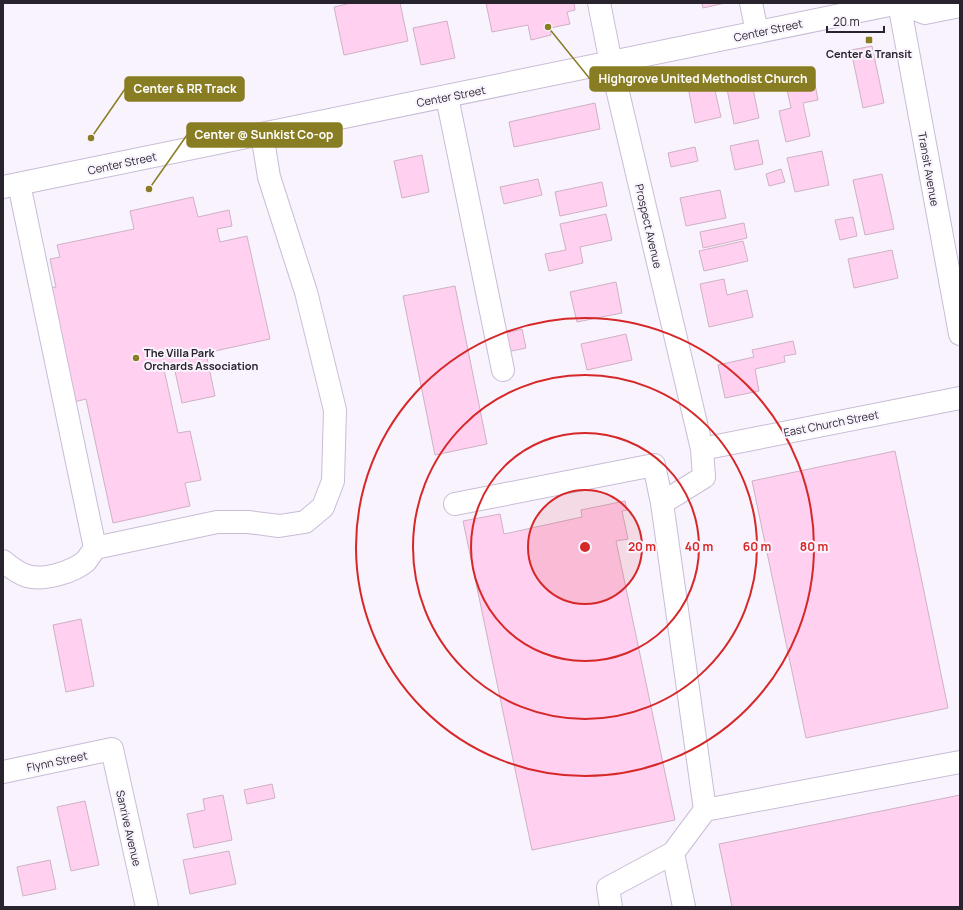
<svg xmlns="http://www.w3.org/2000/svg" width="963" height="910" viewBox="0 0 963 910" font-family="Manrope,sans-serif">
<rect width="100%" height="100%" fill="#f9f3fe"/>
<!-- building -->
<path fill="#ffd0ef" stroke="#ceb2c4" d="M351,3H400L408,41L344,55L334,7Z
M486,3H574L575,10L567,12L570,24L550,28L551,35L531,40L528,25L492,32Z
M702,3H725L703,8Z
M447,21L455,58L421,65L413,28Z
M872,46L884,103L863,108L851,50Z
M750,74L759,118L734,124L725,79Z
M814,79L818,100L803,103L810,136L786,142L779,111L791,108L786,85Z
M713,82L721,117L695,123L688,87Z
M595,103L600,129L514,147L509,122Z
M758,140L763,164L735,170L730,146Z
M695,147L698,161L671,167L668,153Z
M822,151L829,185L795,192L787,158Z
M422,155L429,192L402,198L394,161Z
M781,169L785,182L769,186L766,174Z
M882,174L894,229L865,235L853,180Z
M538,179L542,195L504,204L500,187Z
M602,182L607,206L560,216L555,192Z
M720,190L726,218L686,226L680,198Z
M193,197L198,217L229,210L232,226L217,229L220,242L247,236L270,339L206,353L215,396L182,403L173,362L163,365L178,433L190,431L201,480L185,483L190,506L113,523L86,399L74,402L49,288L56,287L50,259L60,257L57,245L134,229L130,211Z
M606,214L612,240L580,247L583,263L549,271L545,254L566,250L560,224Z
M853,217L857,236L840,240L835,220Z
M744,223L747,238L703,248L700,232Z
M743,241L748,261L704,271L699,251Z
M892,250L898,278L854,288L848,259Z
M724,279L727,295L747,290L753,317L709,327L700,284Z
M616,282L622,313L577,322L570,292Z
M455,286L487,444L435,455L403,296Z
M522,329L526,348L507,352L503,334Z
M626,334L632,360L587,370L581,344Z
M793,341L796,354L784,356L785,362L755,369L759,391L725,398L718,365L754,357L752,350Z
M895,451L948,708L806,738L752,481Z
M625,501L627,510L622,511L628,539L616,541L675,820L532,850L463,521L500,514L504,534L582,517L581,510Z
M81,619L94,686L66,692L53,625Z
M272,784L275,798L247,804L244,790Z
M223,795L232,840L194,848L187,814L205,810L203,799Z
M960,795V907H732L719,844Z
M85,801L99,865L71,871L57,807Z
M229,851L236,884L190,894L183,860Z
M50,860L56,889L23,896L17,867Z"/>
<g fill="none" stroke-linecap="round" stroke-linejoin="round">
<!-- minor casing -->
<g stroke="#c9bcd6" stroke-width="24">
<path id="minor" d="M599,3L611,63L702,449L704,477L662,503L705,810L673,853L684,907
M751,3L757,32
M899,3L960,334
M447,97L503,370
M19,184L95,548L217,522H248L279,526L305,522L323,507L333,481L335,410L306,292L269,177L262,134
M702,449L960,398
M455,504L654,465L662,503
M3,561C10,567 18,573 27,576C44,581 73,572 86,561C89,557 92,552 95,548
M3,772L112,749L147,907
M705,810L960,762
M611,907L608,888L673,853"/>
</g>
<!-- major casing -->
<g stroke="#c9bcd6" stroke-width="24">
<path id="major" d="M3,187L899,3L925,13L960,6"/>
</g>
<!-- minor -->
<use href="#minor" stroke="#fff" stroke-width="22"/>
<!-- major -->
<use href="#major" stroke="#fff" stroke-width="22"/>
</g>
<!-- distance rings -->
<circle cx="585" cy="547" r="57" fill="#d62828" fill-opacity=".12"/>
<g fill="none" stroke="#d62828" stroke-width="2">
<circle cx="585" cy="547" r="57"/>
<circle cx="585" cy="547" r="114"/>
<circle cx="585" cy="547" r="172"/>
<circle cx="585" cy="547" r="229"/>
</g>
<!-- markers -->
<g fill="#897d23" stroke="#f9f3fe" stroke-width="1.5">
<rect x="865" y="36" width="8" height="8" rx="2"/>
<circle cx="136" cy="358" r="4"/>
</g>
<g text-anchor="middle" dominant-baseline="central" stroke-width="4" stroke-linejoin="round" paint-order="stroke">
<!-- street labels -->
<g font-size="11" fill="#28232d" stroke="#f9f3fe">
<text transform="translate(768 30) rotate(-12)">Center Street</text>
<text transform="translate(451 96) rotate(-11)">Center Street</text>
<text transform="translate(122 163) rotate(-12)">Center Street</text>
<text transform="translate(929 169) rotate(80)">Transit Avenue</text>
<text transform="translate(649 226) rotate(77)">Prospect Avenue</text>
<text transform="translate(831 423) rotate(-11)">East Church Street</text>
<text transform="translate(57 761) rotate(-12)">Flynn Street</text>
<text transform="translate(129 828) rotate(77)">Sanrive Avenue</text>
</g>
<!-- poi labels -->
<g font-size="11" font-weight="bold" fill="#28232d" stroke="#f9f3fe">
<text x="869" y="53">Center &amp; Transit</text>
<text x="144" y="352" text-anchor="start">The Villa Park<tspan x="144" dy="13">Orchards Association</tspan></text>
</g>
</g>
<circle cx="585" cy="547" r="6" fill="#d62828" stroke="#f9f3fe" stroke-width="2"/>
<g font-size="12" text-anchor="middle" font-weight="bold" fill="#d62828" stroke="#f9f3fe" stroke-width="4" stroke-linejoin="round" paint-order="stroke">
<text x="642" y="551">20 m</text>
<text x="699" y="551">40 m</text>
<text x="757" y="551">60 m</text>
<text x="814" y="551">80 m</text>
</g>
<!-- callouts -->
<path fill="none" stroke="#897d23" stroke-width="1.5" d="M548 27L590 79M91 138L125 89M149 189L187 135"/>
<g fill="#897d23" stroke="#f9f3fe" stroke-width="1.5">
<circle cx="548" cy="27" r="4"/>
<circle cx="91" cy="138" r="4"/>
<circle cx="149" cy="189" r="4"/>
</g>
<g fill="#897d23" stroke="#897d23" stroke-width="1.5">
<rect x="590" y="67" width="225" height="24" rx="4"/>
<rect x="125" y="77" width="119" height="24" rx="4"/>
<rect x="187" y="123" width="155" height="24" rx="4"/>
</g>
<g font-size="12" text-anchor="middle" font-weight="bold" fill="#fff">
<text x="703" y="83">Highgrove United Methodist Church</text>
<text x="185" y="93">Center &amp; RR Track</text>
<text x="264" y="139">Center @ Sunkist Co-op</text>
</g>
<!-- border -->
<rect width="963" height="910" fill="none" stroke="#28232d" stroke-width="8"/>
<!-- scale -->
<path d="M827 26v6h57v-6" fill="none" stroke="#28232d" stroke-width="2"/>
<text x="833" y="26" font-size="12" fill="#28232d" stroke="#f9f3fe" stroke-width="3" paint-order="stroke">20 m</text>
</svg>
